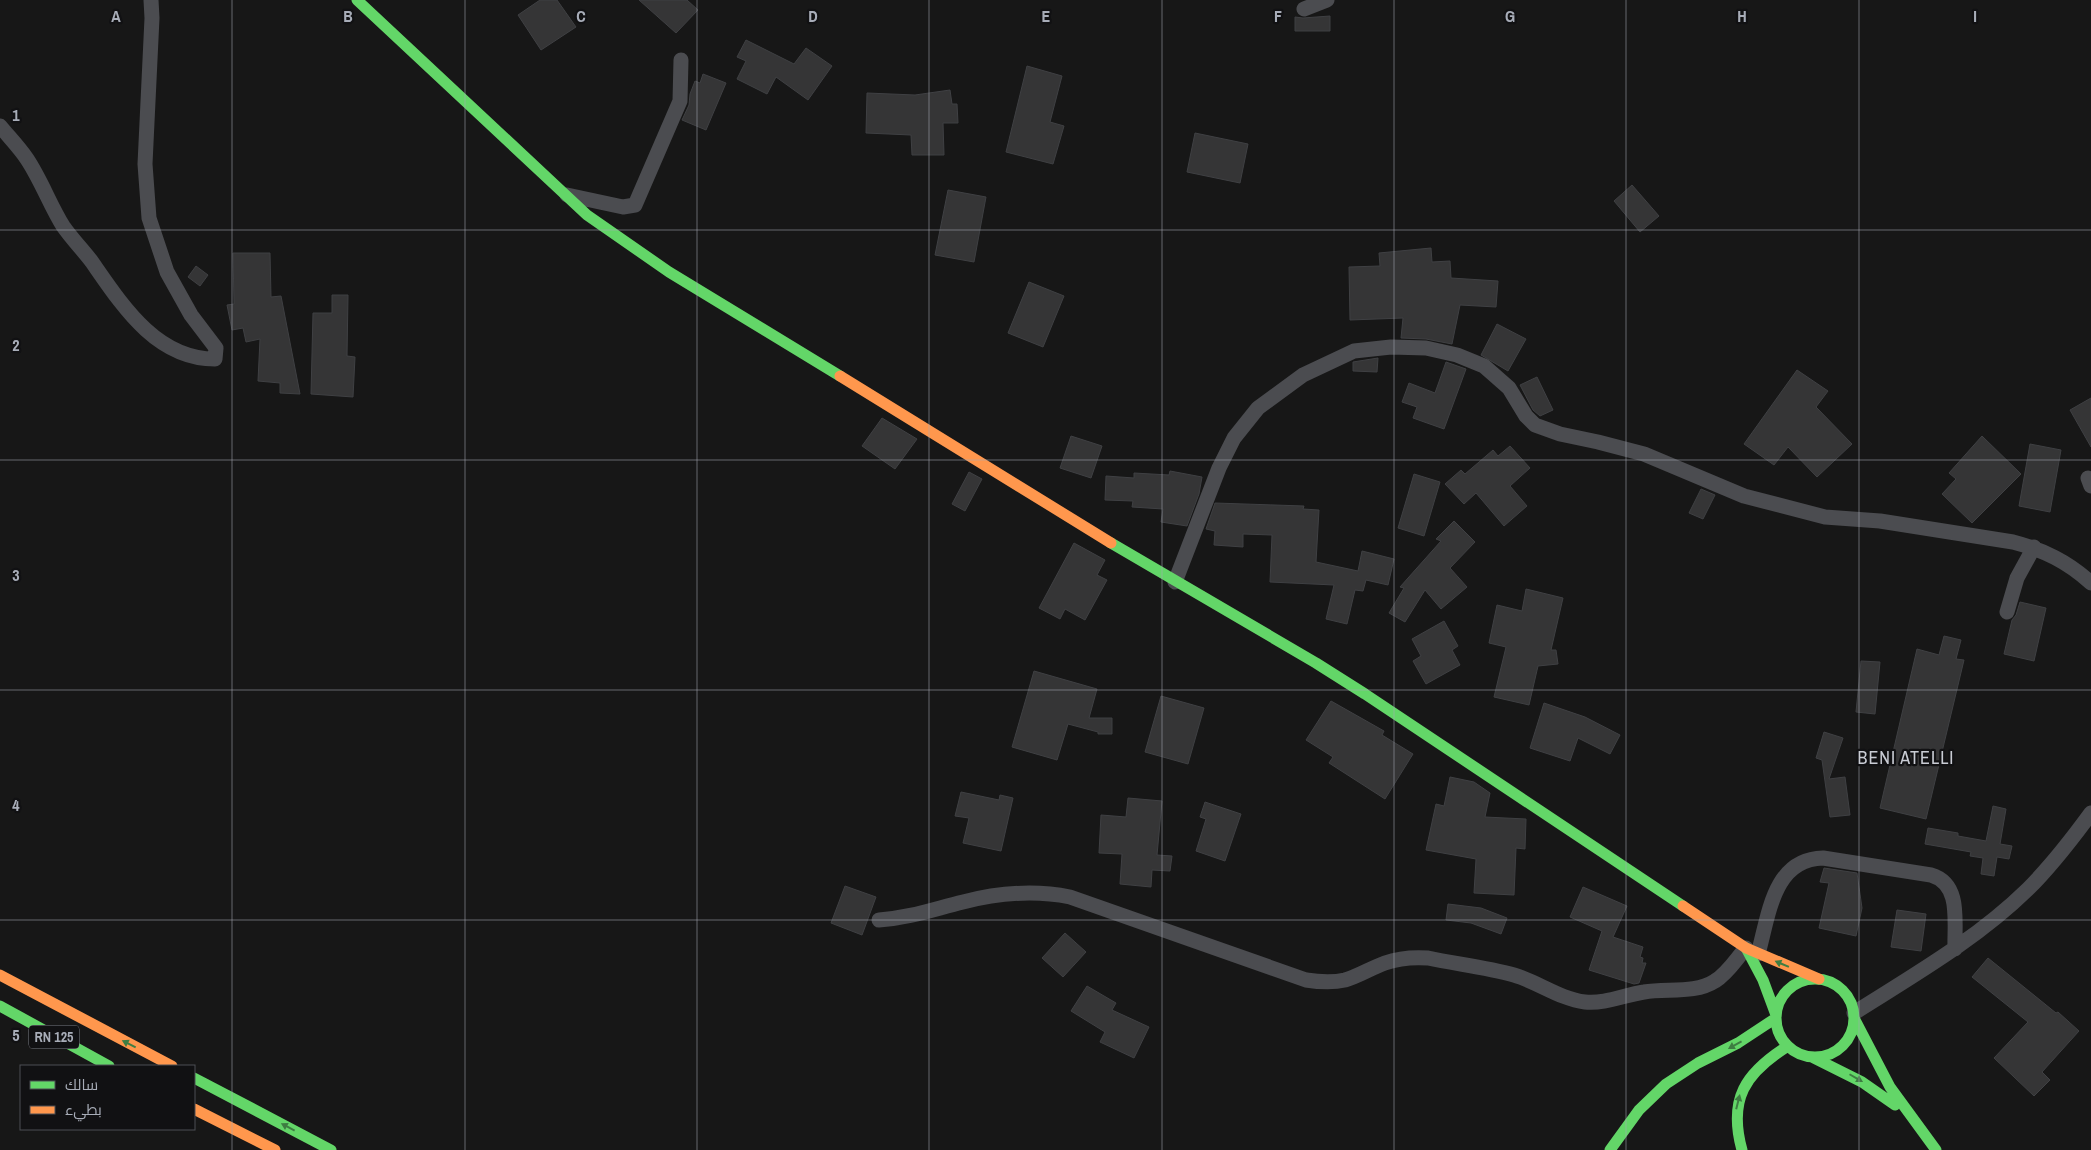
<svg xmlns="http://www.w3.org/2000/svg" width="2091" height="1150" viewBox="0 0 2091 1150" font-family="'Archivo Narrow',Cairo,sans-serif">
<rect width="100%" height="100%" fill="#171717"/>
<!-- building -->
<path fill="#353536" stroke="#3f4043" d="M540,0H557L576,27L541,50L518,15Z
M639,0H687L698,10L676,33Z
M1330,16V31H1295V17L1303,18Z
M746,40L794,64L806,48L832,66L808,100L776,77L767,94L737,79L746,61L737,57Z
M1027,66L1062,76L1050,122L1064,126L1053,164L1006,152Z
M703,74L726,83L706,130L682,120L689,105L690,94L695,81L700,83Z
M950,90L952,104H957L958,123H943L944,155H912L911,135L866,133L867,93L915,95Z
M1195,133L1248,144L1240,183L1187,172Z
M1632,185L1659,216L1640,232L1614,201Z
M948,190L986,197L974,262L935,255Z
M1431,248L1432,262L1450,261L1451,278L1498,281L1496,307L1460,305L1452,344L1426,339L1401,338L1403,318L1350,320L1349,267L1380,266L1379,253Z
M233,253H270L271,297L281,296L300,394L280,393V383L258,381L260,339L246,342L243,328L232,330L227,305L234,304Z
M196,266L208,275L200,286L188,277Z
M1029,282L1064,296L1043,347L1008,333Z
M332,295H348L347,356L355,357L353,397L311,394L313,313H332Z
M1497,324L1526,339L1508,371L1481,355Z
M1378,358L1377,372L1353,371V362Z
M1446,362L1466,369L1444,429L1413,418L1417,407L1402,402L1409,383L1435,393Z
M1797,370L1828,391L1816,407L1852,444L1817,477L1788,447L1774,465L1744,444Z
M1537,377L1553,410L1540,416L1533,410L1520,385Z
M2091,398V447L2070,410Z
M882,418L917,439L895,469L862,446Z
M1071,436L1102,446L1091,478L1060,468Z
M1982,436L2021,474L1972,523L1942,494L1956,479L1949,473Z
M2030,444L2061,450L2050,512L2019,506Z
M1510,446L1530,468L1510,486L1527,506L1504,526L1476,493L1464,504L1445,484L1461,470L1465,474L1493,450L1498,456Z
M1170,471L1202,477L1199,494L1187,526L1161,522L1163,509L1132,507L1133,501L1105,500L1106,476L1134,478V473L1169,475Z
M969,472L982,479L965,511L952,504Z
M1414,474L1440,482L1424,536L1398,528Z
M1701,489L1715,495L1703,519L1689,513Z
M1215,503L1304,506L1303,509L1319,510L1316,562L1358,571L1362,551L1394,559L1388,585L1366,580L1363,591L1355,590L1347,624L1326,619L1334,585L1270,582L1272,535L1243,534V547L1214,545L1215,531L1206,529Z
M1454,521L1475,542L1450,568L1467,587L1441,609L1425,590L1405,622L1389,613L1404,588L1400,587L1441,541L1436,539Z
M1074,543L1105,560L1097,575L1107,580L1085,620L1065,609L1060,619L1039,608Z
M1526,589L1563,598L1551,650H1556L1558,664L1538,666L1529,705L1494,697L1506,647L1489,643L1497,605L1522,611Z
M2020,602L2046,608L2034,661L2004,654L2012,620L2016,615Z
M1444,621L1458,646L1452,650L1460,665L1426,684L1413,661L1421,656L1412,639Z
M1944,636L1961,640L1956,659L1964,660L1926,819L1880,808L1917,649L1939,655Z
M1861,661L1880,662L1875,714L1856,712Z
M1034,671L1097,689L1089,718H1112V734H1098V732L1068,724L1057,760L1012,747Z
M1161,696L1204,708L1188,764L1145,752Z
M1331,701L1384,731L1382,735L1413,754L1385,799L1329,763L1333,757L1306,740Z
M1544,703L1585,717L1620,735L1610,754L1578,738L1570,761L1530,748Z
M1824,732L1843,738L1829,779L1845,777L1850,815L1830,817L1822,760L1816,758Z
M1450,777L1474,782L1490,793L1485,817L1526,819L1525,849L1516,848L1514,895L1474,893L1476,859L1426,850L1436,804L1444,806Z
M961,792L999,800L1000,795L1013,798L1001,851L963,843L969,818L955,816Z
M1128,798L1162,801L1157,855L1172,856L1170,871L1152,870L1151,887L1120,884L1122,854L1099,853L1101,815L1126,817Z
M1205,802L1241,814L1225,861L1196,851L1206,819L1200,817Z
M1993,806L2006,809L2000,844L2012,846L2009,859L1997,857L1994,876L1981,874L1983,858L1970,856L1971,852L1925,844L1928,828L1958,833V836L1986,841Z
M1824,868L1857,873L1862,908L1856,936L1819,928L1829,883L1820,882Z
M845,886L876,897L862,935L831,923Z
M1583,887L1627,906L1613,937L1643,947L1640,957L1643,958L1642,963H1646L1639,983L1634,984L1589,970L1602,931L1570,917Z
M1448,904L1481,908L1507,918L1501,934L1471,923L1446,920Z
M1897,910L1926,914L1921,951L1891,947Z
M1065,933L1086,952L1063,977L1042,958Z
M1988,958L2056,1013L2058,1012L2079,1031L2042,1072L2050,1080L2034,1096L1994,1058L2028,1022L1972,977Z
M1087,986L1116,1003L1112,1010L1149,1027L1134,1058L1100,1042L1105,1032L1071,1011Z"/>
<g fill="none" stroke-linecap="round" stroke-linejoin="round">
<!-- street -->
<path stroke="#4b4c50" stroke-width="15" d="M1304,9L1327,0
M0,126C9,137 19,147 27,159C41,180 50,205 63,226C72,239 83,250 92,262C122,305 156,359 215,359L216,348L191,315L167,272L149,218L145,164L152,18L151,0
M567,195L623,207L635,205L680,101L681,60
M2088,478L2091,486
M1175,582L1219,468L1234,438L1258,408L1303,375L1354,351L1391,347L1426,348L1457,355L1484,366L1509,388L1526,416L1535,425L1560,434L1598,442L1644,454L1744,496L1825,517L1880,521L2013,542C2044,550 2068,562 2091,583
M2007,612L2017,578L2034,547
M879,920C909,918 934,909 963,902C998,893 1035,890 1070,897L1306,980C1319,982 1332,983 1345,980C1359,976 1371,968 1385,963C1399,958 1413,957 1428,958C1456,964 1486,967 1514,975C1538,982 1560,999 1585,1002C1605,1004 1624,995 1644,992C1667,988 1695,994 1715,981C1728,973 1736,959 1746,948
M1758,954C1769,915 1773,859 1823,858L1931,875C1962,884 1954,923 1955,949
M1854,1013C1914,975 1977,939 2028,889C2051,866 2072,839 2091,813"/>
<!-- fast -->
<path stroke="#63d668" stroke-width="11" d="M357,0L587,215L669,272L840,376
M1111,543L1316,663L1365,694L1683,906
M1746,948L1763,980L1776,1015
M1776 1018a39 39 0 1 1 78 0a39 39 0 1 1-78 0Z
M0,1006L109,1066
M1854,1018L1890,1087L1936,1150
M1812,1057L1862,1082L1895,1105
M194,1078L331,1150
M1610,1150L1639,1110L1666,1084L1698,1063L1738,1043L1776,1018
M1742,1150C1728,1099 1745,1073 1788,1046"/>
<!-- slow -->
<path stroke="#ff974d" stroke-width="11" d="M840,376L1111,543
M1683,906L1746,948L1819,979
M0,975L172,1066
M194,1109L275,1150"/>
</g>
<!-- one-way arrows -->
<defs><path id="oneway-solid" d="M-6-.8H1V-3.2L6.5 0L1 3.2V.8H-6Z" transform="scale(1.25)"/></defs>
<g fill="#3e7d42">
<use href="#oneway-solid" transform="translate(1782 964) rotate(-157)"/>
<use href="#oneway-solid" transform="translate(129 1044) rotate(-153)"/>
<use href="#oneway-solid" transform="translate(1735 1045) rotate(151)"/>
<use href="#oneway-solid" transform="translate(1856 1078) rotate(30)"/>
<use href="#oneway-solid" transform="translate(1738 1102) rotate(-76)"/>
<use href="#oneway-solid" transform="translate(288 1127) rotate(-152)"/>
</g>
<!-- grid -->
<path fill="none" stroke="#a8adb8" stroke-width="1" stroke-opacity="0.55" d="M232,0V1150M465,0V1150M697,0V1150M929,0V1150M1162,0V1150M1394,0V1150M1626,0V1150M1859,0V1150M0,230H2091M0,460H2091M0,690H2091M0,920H2091"/>
<g text-anchor="middle" dominant-baseline="central" stroke-width="4.5" stroke-linejoin="round" paint-order="stroke">
<!-- shield labels -->
<rect fill="#111113" stroke="#7b7e86" stroke-width="1" x="29" y="1025.5" width="50" height="23" rx="4"/>
<g font-size="14" font-weight="bold" fill="#a8adb8">
<text x="54" y="1037">RN 125</text>
</g>
<!-- quarter labels -->
<g font-size="18" letter-spacing="1" fill="#c9ccd4" stroke="#111113">
<text x="1906" y="757">BENI ATELLI</text>
</g>
</g>
<g font-size="16" text-anchor="middle" font-weight="bold" fill="#a8adb8" stroke="#111113" stroke-width="4.5" stroke-linejoin="round" paint-order="stroke">
<text x="116" y="22">A</text>
<text x="348" y="22">B</text>
<text x="581" y="22">C</text>
<text x="813" y="22">D</text>
<text x="1046" y="22">E</text>
<text x="1278" y="22">F</text>
<text x="1510" y="22">G</text>
<text x="1742" y="22">H</text>
<text x="1975" y="22">I</text>
<text x="16" y="121">1</text>
<text x="16" y="351">2</text>
<text x="16" y="581">3</text>
<text x="16" y="811">4</text>
<text x="16" y="1041">5</text>
</g>
<!-- legend -->
<rect x="20" y="1065" width="175" height="65" fill="#111113" stroke="#4d4f55"/>
<rect x="30" y="1081" width="25" height="8" fill="#63d668" stroke="#4d4f55"/>
<text x="65" y="1090" font-size="15" fill="#a8adb8">سالك</text>
<rect x="30" y="1106" width="25" height="8" fill="#ff974d" stroke="#4d4f55"/>
<text x="65" y="1115" font-size="15" fill="#a8adb8">بطيء</text>
</svg>
